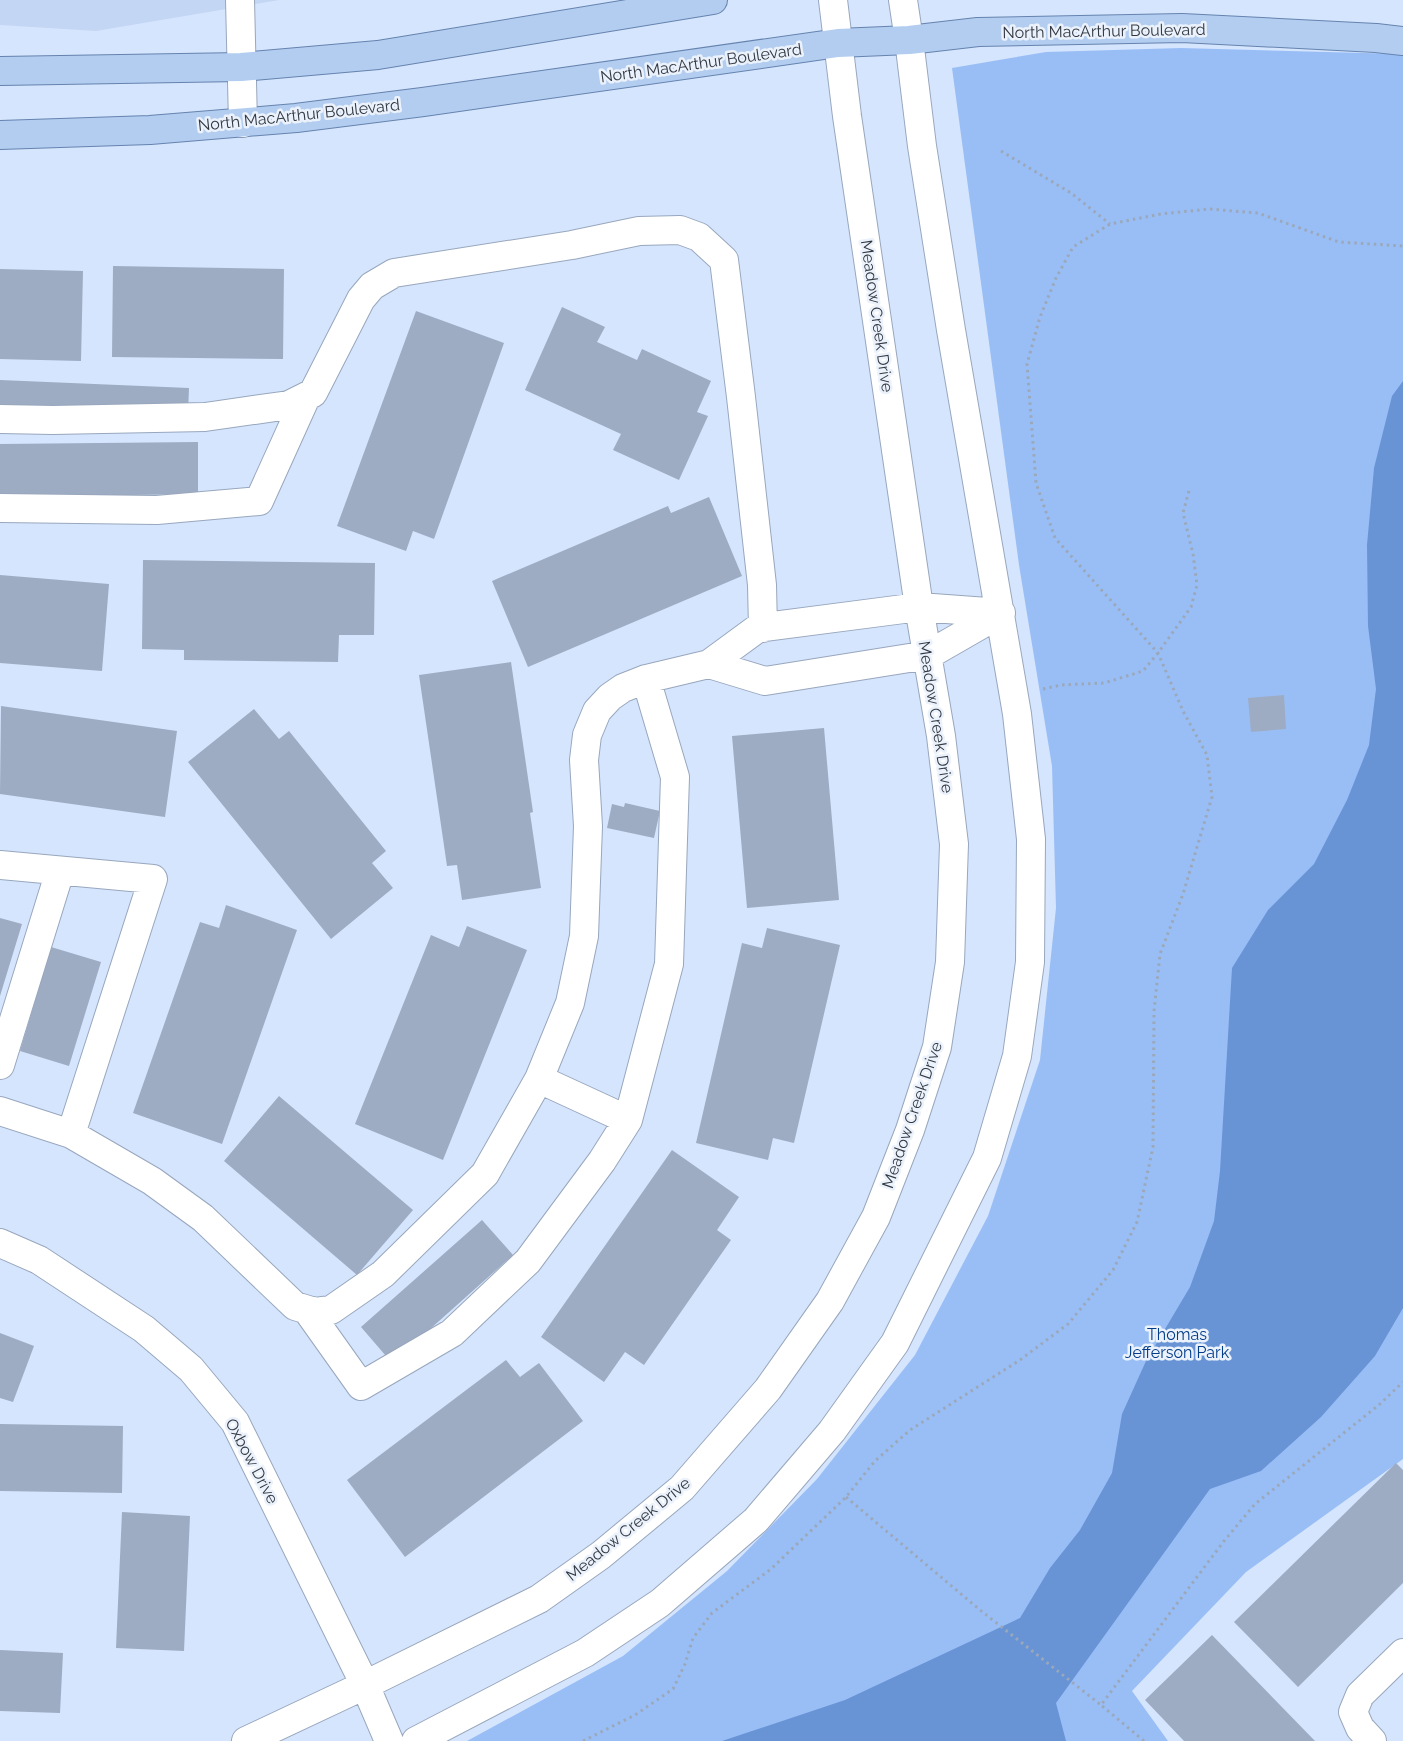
<svg xmlns="http://www.w3.org/2000/svg" width="1403" height="1741" viewBox="0 0 1403 1741" font-family="Raleway,sans-serif">
<rect width="100%" height="100%" fill="#d5e5fd"/>
<!-- built -->
<path fill="#c3d6f4" d="M0,0H279L96,31L0,25Z"/>
<!-- green -->
<path fill="#99bef6" d="M1181,48L1403,54V1459L1246,1572L1132,1691L1168,1741H467L623,1656L727,1571L817,1479L915,1355L988,1216L1040,1060L1056,908L1052,766L1019,565L952,68L1046,52Z"/>
<!-- water -->
<path fill="#6894d5" d="M1403,381V1308L1375,1356L1321,1417L1261,1471L1210,1489L1056,1703L1066,1741H722L845,1700L1020,1618L1050,1568L1080,1530L1112,1473L1122,1414L1146,1361L1190,1287L1214,1221L1220,1171L1232,968L1268,910L1314,864L1347,800L1369,745L1376,689L1368,626L1367,545L1374,468L1392,396Z"/>
<!-- building -->
<path fill="#9dacc2" d="M113,266L284,269L283,359L112,357Z
M0,269L83,271L81,361L0,359Z
M562,307L605,327L597,342L637,360L642,349L711,381L697,412L708,416L679,480L613,450L621,434L525,390Z
M416,311L504,343L434,539L413,531L406,551L337,526Z
M0,380L189,388L188,413L0,406Z
M198,442V494L0,497V444Z
M709,497L742,576L528,667L492,581L668,506L671,513Z
M143,560L375,563L374,635H339L338,662L184,660V650L142,649Z
M0,575L109,584L102,671L0,663Z
M511,662L533,812L530,813L541,888L462,900L457,865L447,866L419,675Z
M1284,695L1286,729L1251,732L1248,698Z
M1,706L177,731L165,817L0,794Z
M254,709L279,739L289,731L386,851L372,863L393,888L331,939L188,762Z
M824,728L839,900L747,908L732,736Z
M625,803L660,811L654,838L607,828L612,804L624,807Z
M226,905L297,930L222,1144L133,1113L200,922L219,928Z
M0,918L22,924L0,996Z
M467,926L527,950L443,1160L355,1124L431,935L459,947Z
M767,928L840,945L794,1143L773,1138L768,1160L696,1143L742,943L762,948Z
M51,947L101,962L69,1066L20,1051Z
M279,1096L413,1210L357,1275L224,1161Z
M672,1150L739,1197L717,1230L731,1240L644,1365L625,1352L604,1382L541,1337Z
M482,1220L513,1255L392,1363L361,1327Z
M0,1333L34,1346L13,1402L0,1398Z
M506,1360L520,1377L539,1363L583,1421L405,1557L347,1480Z
M0,1424L123,1426L122,1493L0,1491Z
M1396,1463L1403,1470V1583L1298,1687L1234,1622Z
M122,1512L190,1516L184,1651L116,1648Z
M1212,1635L1315,1741H1184L1145,1700Z
M0,1650L63,1653L60,1713L0,1711Z"/>
<g fill="none" stroke-linecap="round" stroke-linejoin="round">
<!-- minor casing -->
<g stroke="#98a7bd" stroke-width="30">
<path id="minor" d="M240,0L243,123
M0,419L53,420L205,417L289,405L313,393L361,299L372,286L394,273L572,245L639,231L680,230L699,237L724,260L741,397L762,585L763,628
M0,508L157,510L259,501L306,397
M709,664L765,681L928,655L1001,613
M0,865L153,879L71,1134
M0,1065L60,871
M539,1079L628,1120
M0,1111L71,1134L152,1181L203,1218L295,1306L315,1312L331,1310L383,1274L485,1174L539,1079L570,1003L584,936L588,826L584,760L587,735L597,711L610,697L623,688L646,679L709,664L758,628L919,607L1001,613
M0,1243L39,1260L144,1329L191,1369L235,1422L365,1685L389,1741
M307,1310L361,1386L452,1333L528,1261L602,1161L628,1120L669,964L675,777L646,679
M246,1741L365,1685L539,1599L601,1555L682,1488L768,1389L830,1301L876,1217L910,1130L937,1047L950,962L954,844L941,736L919,607L847,116L833,0
M416,1741L585,1653L660,1603L756,1520L832,1431L895,1343L987,1158L1017,1056L1030,962L1031,839L1017,714L951,330L922,146L909,40L903,0
M1372,1741L1360,1728L1353,1712L1360,1695L1403,1653"/>
</g>
<!-- major casing -->
<g stroke="#6583ae" stroke-width="30">
<path id="major" d="M0,71L241,67L378,55L713,0
M0,135L150,130L296,118L423,102L838,43L909,40L978,32L1182,28L1376,38L1403,41"/>
</g>
<!-- path -->
<path stroke="#9ba8ba" stroke-width="3" stroke-dasharray="2.5 4" stroke-linecap="butt" d="M1001,151L1071,193L1110,224
M1043,689L1061,685L1104,683L1143,671L1158,653L1191,607L1197,585L1193,554L1183,513L1190,487
M846,1497L980,1610L1101,1705
M583,1741L635,1715L673,1689L685,1664L693,1638L712,1613L771,1569L846,1497L875,1461L910,1430L1020,1360L1068,1324L1113,1270L1137,1222L1153,1147L1154,1011L1160,954L1183,894L1212,797L1207,755L1183,711L1158,653L1055,538L1036,483L1027,364L1040,317L1056,278L1073,247L1110,224L1161,214L1209,209L1258,213L1339,242L1403,246
M1144,1741L1101,1705L1224,1541L1255,1504L1380,1404L1403,1382"/>
<!-- minor -->
<use href="#minor" stroke="#fff" stroke-width="28"/>
<!-- major -->
<use href="#major" stroke="#b3cdf1" stroke-width="28"/>
</g>
<g text-anchor="middle" dominant-baseline="central" stroke-width="5" stroke-linejoin="round" paint-order="stroke">
<!-- street labels -->
<g font-size="16" fill="#323841" stroke="#ebf2fb">
<text transform="translate(1104 31) rotate(-1)">North MacArthur Boulevard</text>
<text transform="translate(701 63) rotate(-8)">North MacArthur Boulevard</text>
<text transform="translate(299 115) rotate(-6)">North MacArthur Boulevard</text>
<text transform="translate(877 316) rotate(82)">Meadow Creek Drive</text>
<text transform="translate(936 717) rotate(81)">Meadow Creek Drive</text>
<text transform="translate(912 1115) rotate(-71)">Meadow Creek Drive</text>
<text transform="translate(252 1461) rotate(62)">Oxbow Drive</text>
<text transform="translate(628 1529) rotate(-39)">Meadow Creek Drive</text>
</g>
<!-- park labels -->
<g font-size="16" fill="#033d8a" stroke="#ebf2fb">
<text x="1177" y="1334">Thomas<tspan x="1177" dy="18">Jefferson Park</tspan></text>
</g>
</g>
</svg>
